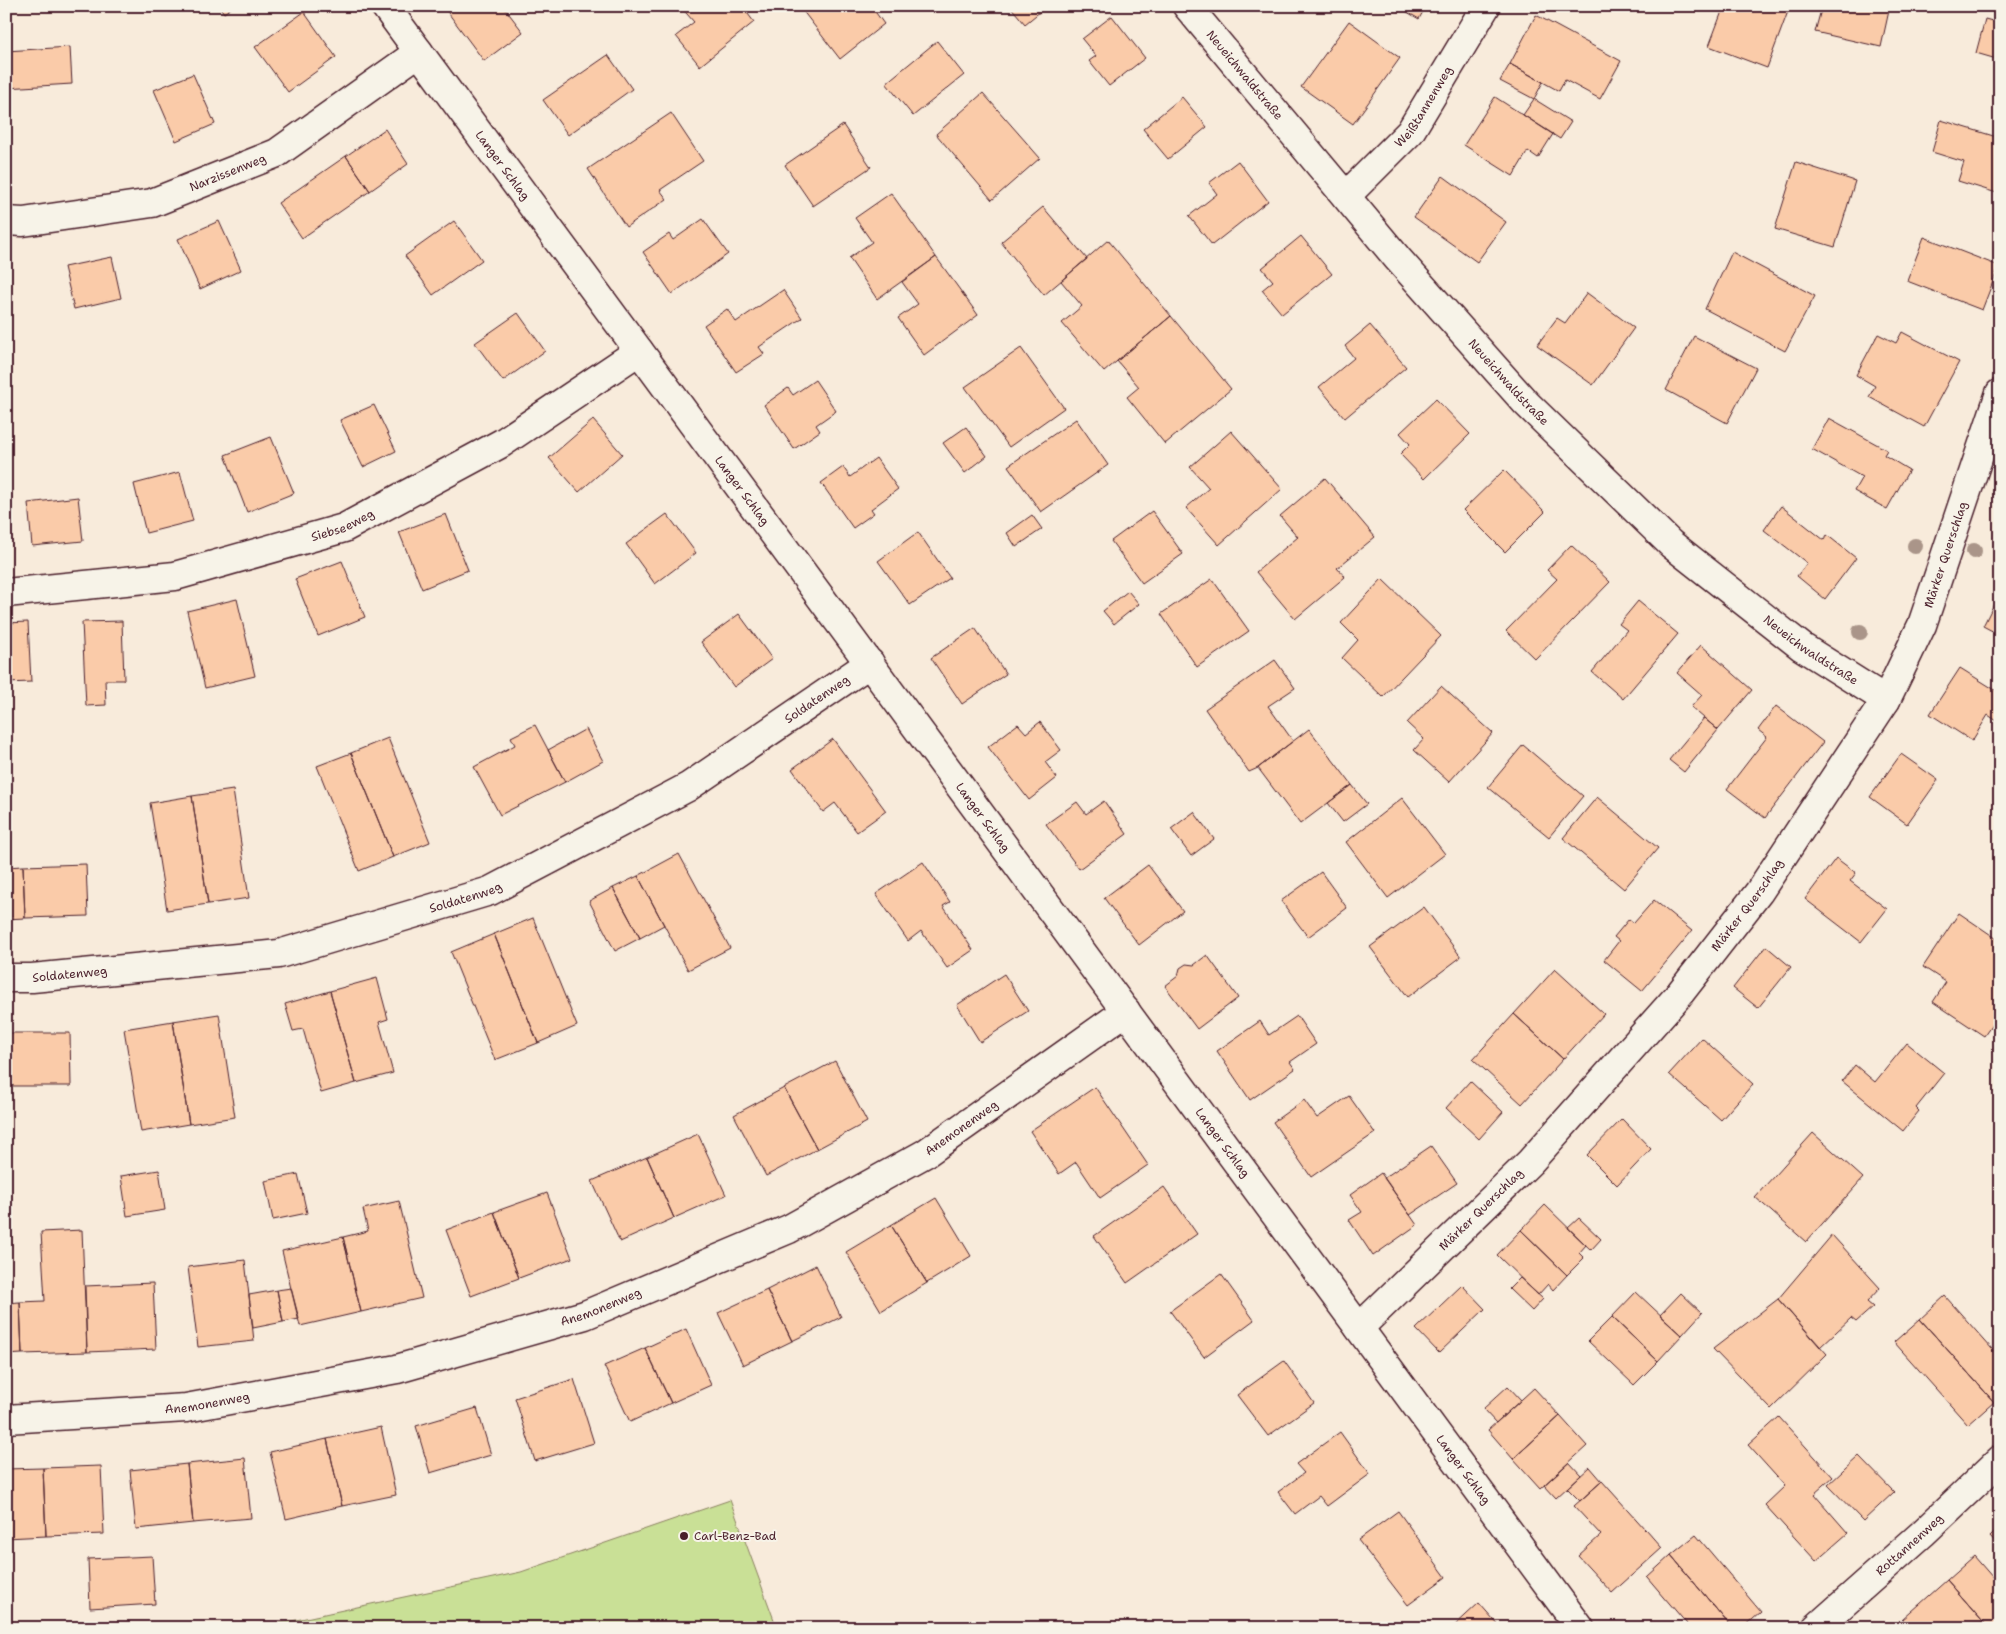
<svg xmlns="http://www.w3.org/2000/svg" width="2006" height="1634" viewBox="0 0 2006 1634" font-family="'Shantell Sans',sans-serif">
<rect width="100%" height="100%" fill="#f8ebdb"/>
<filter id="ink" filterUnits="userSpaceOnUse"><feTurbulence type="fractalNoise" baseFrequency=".02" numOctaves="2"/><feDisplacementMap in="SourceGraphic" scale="10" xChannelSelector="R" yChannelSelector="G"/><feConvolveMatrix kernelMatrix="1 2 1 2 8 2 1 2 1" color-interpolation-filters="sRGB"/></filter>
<g filter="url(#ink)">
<!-- green -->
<path fill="#c9e096" stroke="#8a8060" d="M730,1500L777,1628H214L287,1622L521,1572Z"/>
<!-- building -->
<path fill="#facba9" stroke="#4a1f2b" d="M219,6H234L224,13Z
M443,6H503L523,32L484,61Z
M680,6H742L754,22L700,66L676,36L694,22Z
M799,6H871L884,24L840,59Z
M1010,6H1047L1025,24Z
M1397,6H1426L1419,19Z
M1724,6H1790L1767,68L1709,46Z
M1822,6H1890L1881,47L1815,32Z
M304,12L336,57L288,92L255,47Z
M1536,15L1621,61L1600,99L1565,80L1559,91L1510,64Z
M1112,16L1145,58L1109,86L1089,61L1096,56L1082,39Z
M1985,19L2000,23V60L1976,53Z
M1349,21L1400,58L1353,124L1301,87Z
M937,41L964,75L913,116L886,83Z
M70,47L72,84L6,88V51Z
M608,55L632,89L568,135L543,100Z
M1510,64L1543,82L1534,99L1500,81Z
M193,74L215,124L176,141L154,90Z
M983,93L1040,158L992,200L936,134Z
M1182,97L1207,127L1168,159L1143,129Z
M1495,97L1553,134L1538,158L1528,151L1513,176L1464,145Z
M1534,99L1571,122L1560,139L1523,115Z
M671,113L703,161L660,190L667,199L626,227L588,169Z
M1941,120L2000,138V194L1958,181L1964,162L1932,152Z
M843,125L871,167L813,206L785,165Z
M385,129L408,164L370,191L346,156Z
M346,156L370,191L302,238L278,203Z
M1238,161L1268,201L1212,245L1189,216L1217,194L1209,183Z
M1796,162L1855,181L1835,247L1775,229Z
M1443,176L1506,222L1477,262L1414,217Z
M891,193L936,257L877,299L849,258L872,242L855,218Z
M1043,207L1087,259L1044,295L1001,242Z
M703,219L728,254L672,294L643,252L669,234L673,240Z
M219,221L241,270L200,289L178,239Z
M454,221L482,260L433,295L405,256Z
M1301,236L1332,274L1282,314L1262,290L1273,281L1262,268Z
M1924,237L1999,266L1982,310L1907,281Z
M1108,240L1171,316L1104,372L1062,323L1082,306L1061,281Z
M1732,252L1815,296L1785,351L1705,309Z
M112,257L121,298L74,309L64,267Z
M936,257L978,315L924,355L898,318L918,304L902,282Z
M783,290L802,318L759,347L764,354L736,372L704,325L727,309L736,322Z
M1587,293L1634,328L1593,385L1537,345L1557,318L1565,323Z
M518,313L545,351L503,381L475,343Z
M1171,316L1231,389L1165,444L1127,397L1139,387L1117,361Z
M1370,325L1406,367L1345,418L1319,387L1354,358L1345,346Z
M1902,332L1959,362L1924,427L1869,397L1875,386L1856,375L1878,334L1896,343Z
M1694,336L1756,368L1727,423L1666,390Z
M1021,348L1064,408L1009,447L965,387Z
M815,380L836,411L816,425L820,431L794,449L764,405L788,388L793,395Z
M1436,399L1470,434L1424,479L1400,454L1410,444L1400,433Z
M374,405L396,451L363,467L340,420Z
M1829,418L1887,450L1884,455L1909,470L1887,509L1854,491L1862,477L1812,449Z
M1076,419L1108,465L1041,512L1008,466Z
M593,420L622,454L579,492L549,458Z
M966,427L987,456L965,473L943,443Z
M1231,431L1282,489L1219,545L1186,508L1209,488L1190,467Z
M271,437L294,493L247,512L225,455Z
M876,458L898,489L871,509L874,513L853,528L821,483L843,467L850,477Z
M1504,470L1545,512L1505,552L1463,510Z
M180,472L193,521L146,533L134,484Z
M1325,478L1375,537L1337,568L1345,577L1295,619L1256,572L1298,537L1280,516Z
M78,497L83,541L32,546L28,503Z
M1781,506L1824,540L1827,535L1856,558L1825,599L1797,576L1807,563L1764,530Z
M1152,511L1183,554L1142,583L1111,541Z
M446,514L468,570L422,589L399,532Z
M667,514L696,553L655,584L626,544Z
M1032,515L1042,529L1016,547L1007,533Z
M918,532L950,578L910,605L878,561Z
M1571,545L1610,582L1535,659L1506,631L1557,579L1547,570Z
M342,561L365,617L318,636L295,579Z
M1212,579L1249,631L1197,667L1161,614Z
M1382,579L1441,636L1383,697L1342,658L1358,640L1341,623Z
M1128,591L1139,604L1114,624L1103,611Z
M2000,592V635L1983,626Z
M237,599L255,676L205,688L187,611Z
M1638,601L1678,634L1623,699L1592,672L1627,630L1619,624Z
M739,614L772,659L734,687L701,642Z
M122,621L124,680H105L106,705L86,706L82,622Z
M28,622L31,682L6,683V623Z
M975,628L1006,674L962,704L931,658Z
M1701,645L1752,690L1718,730L1691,707L1702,695L1677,673Z
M1275,660L1295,688L1268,706L1293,741L1258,768L1249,772L1205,709Z
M1960,668L2000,693V723L1988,715L1972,741L1930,714Z
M1441,686L1493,733L1449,782L1414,750L1424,739L1407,723Z
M1776,706L1823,742L1765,818L1727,789L1767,737L1758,730Z
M1704,718L1718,730L1684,772L1669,760Z
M1040,722L1061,750L1045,762L1057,778L1029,800L988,747L1018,724L1026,733Z
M535,725L565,782L500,815L474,767L515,745L511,737Z
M586,729L603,761L565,782L548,750Z
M1309,729L1352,785L1300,824L1258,768Z
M388,738L430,842L393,857L351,753Z
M833,739L886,811L857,832L835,803L823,812L792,769Z
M1523,745L1583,796L1549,837L1488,787Z
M351,753L393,857L359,871L317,766Z
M1901,754L1938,780L1907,824L1870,797Z
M1352,785L1367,804L1343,822L1328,803Z
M233,790L249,898L208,904L192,796Z
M192,796L208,904L167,910L150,803Z
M1597,797L1658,848L1624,889L1563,838Z
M1402,798L1445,854L1388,898L1346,842Z
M1104,801L1127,834L1079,869L1046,824L1077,802L1086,814Z
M1194,812L1214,839L1191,856L1171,829Z
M679,854L730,948L688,970L638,876Z
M1836,858L1856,873L1850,881L1887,909L1861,942L1805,899Z
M923,862L950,902L943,906L973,950L947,968L921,931L908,941L876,894Z
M86,864L88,916L25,918L23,866Z
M1148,865L1183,911L1139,945L1104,898Z
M23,866L25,918L6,919V867Z
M1321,872L1347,908L1308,937L1281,901Z
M638,876L664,925L640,938L613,888Z
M613,888L640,938L615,951L589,901Z
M1654,900L1692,931L1642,991L1604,960L1619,941L1614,937L1629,919L1634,923Z
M1424,907L1461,957L1408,997L1370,947Z
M1959,913L2000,941V1013L1984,1036L1933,1002L1946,982L1923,967Z
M533,918L577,1026L538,1043L494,934Z
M494,934L538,1043L495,1060L451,952Z
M1766,946L1791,967L1758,1008L1733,988Z
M1207,955L1238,998L1197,1029L1165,986L1178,976L1180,968L1186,964L1194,965Z
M1555,969L1604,1014L1563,1059L1514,1014Z
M1004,974L1028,1011L980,1042L957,1005Z
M377,978L388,1019L379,1022L393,1073L356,1083L330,991Z
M330,991L356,1083L321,1093L303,1029L293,1031L285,1004Z
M219,1014L235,1117L189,1124L173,1021Z
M1514,1014L1563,1059L1522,1104L1473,1059Z
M1297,1016L1316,1044L1290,1062L1295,1069L1250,1100L1217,1051L1260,1021L1269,1035Z
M173,1021L189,1124L141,1132L124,1029Z
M6,1033H70L71,1086H6Z
M1702,1038L1753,1084L1721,1120L1669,1074Z
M1907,1043L1944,1073L1916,1108L1919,1111L1903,1131L1842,1081L1855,1065L1875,1082Z
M835,1061L867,1122L817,1149L784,1088Z
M1470,1081L1503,1112L1479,1139L1446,1108Z
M1095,1087L1148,1165L1100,1198L1076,1162L1059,1174L1030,1131Z
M784,1088L817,1149L766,1176L734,1115Z
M1349,1096L1375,1133L1311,1177L1273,1122L1304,1100L1317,1118Z
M1622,1119L1651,1149L1617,1185L1587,1155Z
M1813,1133L1863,1178L1806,1242L1755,1197Z
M698,1134L726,1195L674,1218L647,1157Z
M1431,1146L1457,1183L1410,1215L1384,1178Z
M647,1157L674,1218L620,1242L592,1181Z
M159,1170L165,1210L127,1216L121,1176Z
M1381,1173L1417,1225L1373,1256L1349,1220L1362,1212L1350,1195Z
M298,1174L307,1213L273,1220L265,1181Z
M1164,1187L1197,1234L1127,1283L1094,1236Z
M547,1193L572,1258L519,1278L494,1212Z
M936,1198L971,1256L927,1283L891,1225Z
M399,1201L422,1298L361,1312L343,1237L368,1231L363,1209Z
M1545,1205L1586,1245L1579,1253L1584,1258L1567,1275L1521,1230Z
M494,1212L519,1278L471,1296L446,1230Z
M1579,1218L1601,1239L1591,1250L1568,1228Z
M891,1225L927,1283L881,1311L846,1252Z
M82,1230L87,1352L22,1354L20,1302L45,1301L41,1232Z
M1521,1230L1567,1275L1553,1290L1548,1284L1538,1295L1497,1255Z
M1832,1235L1880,1288L1867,1302L1873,1307L1856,1322L1851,1318L1820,1347L1778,1299Z
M343,1237L361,1312L300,1326L282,1251Z
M245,1260L254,1341L198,1347L188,1267Z
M816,1265L841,1317L792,1341L767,1290Z
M1221,1274L1254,1320L1204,1357L1170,1311Z
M1520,1278L1543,1299L1532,1311L1509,1289Z
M153,1283L156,1349L87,1352L85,1286Z
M1462,1285L1485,1309L1439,1353L1416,1329Z
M291,1288L299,1319L283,1322L277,1290Z
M277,1290L283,1322L253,1328L249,1295Z
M767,1290L792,1341L743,1365L718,1313Z
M1636,1292L1682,1335L1658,1361L1612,1317Z
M1681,1293L1702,1313L1682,1335L1660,1315Z
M1945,1296L2000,1358V1397L1994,1402L1920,1319Z
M1778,1299L1827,1354L1771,1409L1713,1349Z
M20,1302L22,1354L6,1355V1303Z
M1612,1317L1658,1361L1634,1385L1588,1341Z
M1920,1319L1994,1402L1968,1425L1894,1342Z
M686,1329L711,1385L671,1403L645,1348Z
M645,1348L671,1403L630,1422L604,1366Z
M1284,1361L1314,1403L1268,1436L1237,1395Z
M574,1379L594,1443L535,1461L515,1398Z
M1508,1386L1521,1400L1496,1423L1483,1409Z
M1534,1388L1560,1416L1513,1459L1488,1430Z
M477,1408L491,1455L430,1473L416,1426Z
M1560,1416L1587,1446L1540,1489L1513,1459Z
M1779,1417L1833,1477L1814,1494L1848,1533L1816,1561L1765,1505L1785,1486L1748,1445Z
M381,1427L396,1495L342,1506L327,1439Z
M1340,1432L1370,1474L1327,1506L1319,1496L1295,1514L1278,1492L1304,1473L1296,1464Z
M327,1439L342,1506L286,1519L270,1452Z
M1859,1456L1894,1492L1863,1521L1828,1485Z
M245,1458L251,1518L193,1523L187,1464Z
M1569,1462L1581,1475L1556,1498L1544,1485Z
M187,1464L193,1523L136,1529L130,1470Z
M101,1466L104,1534L46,1536L43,1468Z
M1590,1467L1602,1481L1580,1501L1567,1488Z
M43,1468L46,1536L6,1538V1469Z
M1602,1481L1662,1548L1612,1593L1578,1556L1601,1535L1574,1506Z
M1398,1511L1446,1577L1408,1605L1358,1540Z
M2000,1527V1548L1990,1537Z
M1696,1535L1761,1612L1743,1628H1732L1671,1555Z
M1671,1555L1732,1628H1682L1687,1624L1647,1577Z
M152,1556L155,1604L90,1608L88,1559Z
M1974,1556L2000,1586V1628H1989L1947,1580Z
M1947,1580L1989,1628H1893Z
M1479,1603L1501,1628H1452Z"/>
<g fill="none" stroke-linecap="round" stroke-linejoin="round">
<!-- minor casing -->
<g stroke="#4a1f2b" stroke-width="31">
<g id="minor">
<path id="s1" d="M385,6L1580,1628"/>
<path id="s2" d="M1187,6L1398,259L1526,403L1671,544L1802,647L1886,700"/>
<path id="s3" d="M1346,196L1410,132L1486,6"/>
<path id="s4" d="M6,221L23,222L152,203L277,153L419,52"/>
<path id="s5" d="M6,593L175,576L344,528L502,443L639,351"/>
<path id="s6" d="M6,978H32L279,954L490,891L688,787L870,663"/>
<path id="s7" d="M1359,1328L1530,1162L1677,997L1759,892L1886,700L1922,625L2000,393"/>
<path id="s8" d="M6,1419L186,1408L397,1369L585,1315L789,1229L926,1153L1126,1011"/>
<path id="s9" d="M1816,1628L1923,1533L2000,1460"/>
</g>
</g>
<!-- minor -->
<use href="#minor" stroke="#f7f3e8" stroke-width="28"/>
</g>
<!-- trees -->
<g fill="#aa9589">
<circle cx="1915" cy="546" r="8"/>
<circle cx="1974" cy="551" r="8"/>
<circle cx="1860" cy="632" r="8"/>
</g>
</g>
<!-- markers -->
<circle fill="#4a1f2b" stroke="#f7f3e8" stroke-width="2" cx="684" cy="1536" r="5"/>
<g text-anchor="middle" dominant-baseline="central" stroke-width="4" stroke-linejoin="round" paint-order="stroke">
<!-- street labels -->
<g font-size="12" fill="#4a1f2b" stroke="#f7f3e8">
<text stroke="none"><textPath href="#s2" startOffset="90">Neueichwaldstraße</textPath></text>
<text stroke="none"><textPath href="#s3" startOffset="119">Weißtannenweg</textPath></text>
<text stroke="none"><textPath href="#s1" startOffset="198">Langer Schlag</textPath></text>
<text stroke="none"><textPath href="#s4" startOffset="229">Narzissenweg</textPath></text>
<text stroke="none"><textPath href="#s2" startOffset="495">Neueichwaldstraße</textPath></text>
<text stroke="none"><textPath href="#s1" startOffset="602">Langer Schlag</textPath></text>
<text stroke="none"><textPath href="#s5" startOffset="345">Siebseeweg</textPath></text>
<text stroke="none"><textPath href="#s7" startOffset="980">Märker Querschlag</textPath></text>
<text stroke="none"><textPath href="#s2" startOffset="900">Neueichwaldstraße</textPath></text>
<text stroke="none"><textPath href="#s6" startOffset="874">Soldatenweg</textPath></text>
<text stroke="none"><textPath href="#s1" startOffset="1008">Langer Schlag</textPath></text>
<text stroke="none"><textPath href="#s6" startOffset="469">Soldatenweg</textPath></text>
<text stroke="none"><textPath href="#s7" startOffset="575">Märker Querschlag</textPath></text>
<text stroke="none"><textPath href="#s6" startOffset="64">Soldatenweg</textPath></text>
<text stroke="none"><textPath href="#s8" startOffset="1012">Anemonenweg</textPath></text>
<text stroke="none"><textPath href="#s1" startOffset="1412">Langer Schlag</textPath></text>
<text stroke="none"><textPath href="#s7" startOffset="170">Märker Querschlag</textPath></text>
<text stroke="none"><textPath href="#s8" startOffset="608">Anemonenweg</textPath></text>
<text stroke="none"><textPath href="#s8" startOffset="202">Anemonenweg</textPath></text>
<text stroke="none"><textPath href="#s1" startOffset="1818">Langer Schlag</textPath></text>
<text stroke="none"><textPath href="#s9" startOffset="125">Rottannenweg</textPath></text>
</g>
<!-- poi labels -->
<g font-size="12" fill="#4a1f2b" stroke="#f7f3e8" text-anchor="start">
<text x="694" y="1536">Carl-Benz-Bad</text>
</g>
</g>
<!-- margin -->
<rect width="2006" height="1634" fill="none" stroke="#f7f3e8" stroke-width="25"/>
<rect x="12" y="12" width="1981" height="1609" fill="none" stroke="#4a1f2b" stroke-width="2" filter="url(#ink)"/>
</svg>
